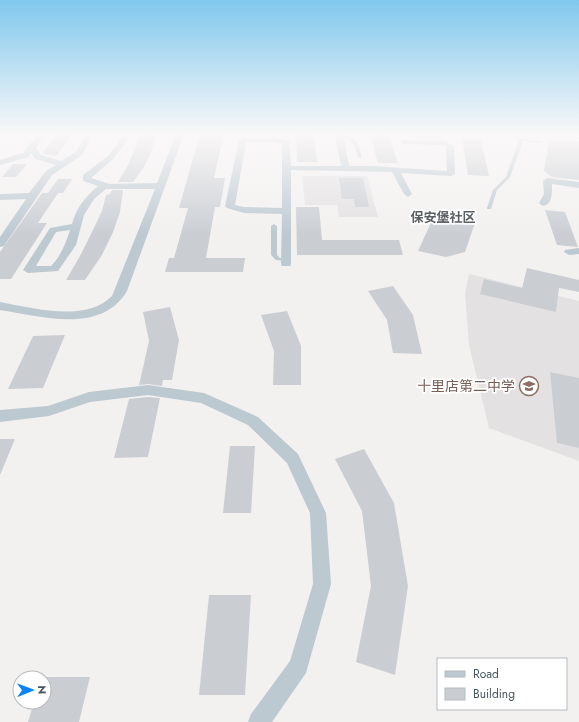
<svg xmlns="http://www.w3.org/2000/svg" width="579" height="722" viewBox="0 0 579 722" font-family="Jost,'Noto Sans SC',sans-serif">
<rect width="100%" height="100%" fill="#f3f0f0"/>
<!-- education -->
<path fill="#e4e1e2" d="M302,176H367L378,217H339L337,205H305Z
M469,274L579,301V461L489,428L469,345L465,293Z"/>
<!-- building -->
<path fill="#caced3" d="M57,134H73L56,156L42,154Z
M141,134H156L151,152L144,167L133,182H118L127,167Z
M200,134H224L214,178H225L220,207H215L206,258H245L243,272H165L169,258H174L188,208H179Z
M296,134H314L317,162H297Z
M370,134H388L398,163H378Z
M462,138L481,140L489,176L468,175Z
M549,140L579,142V180L552,177L544,171Z
M13,164H27L16,177H2Z
M339,178H363L369,207H355L354,199H342Z
M58,179H72L63,193H58L38,223H47L11,279H0V252L42,193H48Z
M112,190H123L120,212L113,232L102,255L85,280H66L80,256L92,232L102,211L106,195L110,194Z
M296,207H319L322,240H399L403,255H297Z
M545,210L565,212L578,247L557,245Z
M434,216L475,223L465,252L446,257L418,251Z
M527,268L579,280V292L559,288L556,312L480,294L484,279L522,288Z
M393,286L413,315L422,354L393,353L387,320L368,291Z
M170,307L179,340L172,380H163L162,386L148,384L139,385L149,341L143,312Z
M287,311L301,346V385H273L274,351L261,315Z
M65,335L43,388L8,389L33,336Z
M550,372L579,378V448L557,443Z
M148,397L160,398L148,457L114,458L129,399Z
M0,439H15L0,475Z
M230,446H255L251,513H223Z
M364,449L394,503L408,586L395,675L356,662L371,586L362,511L335,459Z
M209,595H251L245,695H199Z
M44,677H90L79,722H28L34,702H44Z"/>
<g fill="none" stroke-linecap="round" stroke-linejoin="round">
<!-- lane -->
<path fill="#bcc9d1" fill-rule="evenodd" d="M338,134C352,134 362,144 361,158L358,157C354,142 352,140 338,136Z
M509,134H514L522,139L541,141L543,142L541,143L523,141L510,177L497,190L491,209H487V208L493,190L506,177L519,140Z
M274,224L277,226V255L280,258L288,259V261L276,260L271,255V226Z"/>
<!-- street -->
<path fill="#bcc9d1" fill-rule="evenodd" d="M38,134H45L36,148L41,155L61,161L76,152L86,134H93L82,155L52,175L4,246L0,247V237L26,199L0,200V194L29,193L46,171L56,165L35,159L31,153L29,157L0,165V160L23,153Z
M125,134H132L113,159L91,178L110,184L157,183L176,134H184L127,291C101,335 40,316 0,310V302C34,308 85,323 112,296L155,189H106L94,199L84,215L76,245L58,271L28,273L23,270L50,228L72,224C76,208 86,196 98,186L83,181V175L108,156ZM70,230C66,243 61,256 51,266H36L56,232Z
M335,134H343L349,166H373L447,171L446,147L443,145L404,144L400,142L404,140L444,141L454,146L455,174L451,176L401,173L412,194L408,197L404,194L392,172L291,170V264L290,266H282L281,264L282,214L244,213L227,208L225,206L239,140L243,138H276L289,141L291,166H341ZM246,142H276L282,144V208L244,207L235,205Z
M547,178L579,182V188L552,184C552,192 553,203 544,206L541,205L539,203L544,194L543,181Z
M579,248V254L569,255L564,252L565,250Z
M148,385L204,393L258,417L298,454L326,513L331,584L306,673L272,722H248L251,714L290,661L313,584L310,513L287,463L248,425L201,403L148,395L90,402L49,416L0,422V410L48,406L89,392Z"/>
</g>
<!-- sky -->
<linearGradient id="sky" x2="0" y2="1"><stop stop-color="#80c8ed"/><stop offset="0.57" stop-color="#faf8f8"/><stop offset="1" stop-color="#faf8f8" stop-opacity="0"/></linearGradient>
<rect width="579" height="235" fill="url(#sky)"/>
<!-- icons -->
<defs>
<g id="school-ring" transform="scale(1)"><circle r="9.5" fill="#fff" stroke="#8d6e63" stroke-width="1.5"/><path d="M0-5L7-2L0 1L-7-2ZM-4 1L0 2.5L4 1V4Q0 6-4 4Z" fill="#8d6e63"/></g>
</defs>
<g fill-rule="evenodd">
<use href="#school-ring" x="529" y="386"/>
</g>
<g text-anchor="middle" dominant-baseline="central" stroke-width="3.5" stroke-linejoin="round" paint-order="stroke">
<!-- far-neighbourhood labels -->
<g font-size="13" font-weight="bold" fill="#5c6166" stroke="#fff">
<text x="443" y="217">保安堡社区</text>
</g>
<!-- education labels -->
<g font-size="14" fill="#785e54" stroke="#fff" text-anchor="end">
<text x="515" y="386">十里店第二中学</text>
</g>
</g>
<!-- legend -->
<rect x="437" y="658" width="130" height="52" fill="#ffffff" stroke="#b5bbbf"/>
<rect x="445" y="671" width="20" height="6" fill="#bcc9d1" stroke="#b5bbbf"/>
<text x="473" y="678" font-size="12" fill="#465660">Road</text>
<rect x="445" y="688" width="20" height="12" fill="#caced3" stroke="#b5bbbf"/>
<text x="473" y="698" font-size="12" fill="#465660">Building</text>
<!-- north arrow -->
<g transform="translate(32 690) rotate(89)"><circle r="19" fill="#ffffff" stroke="#b5bbbf"/>
<path d="M0-3L7 15L0 10L-7 15Z" fill="#0784f6"/>
<text y="-6" font-size="11" font-weight="bold" text-anchor="middle" fill="#465660">N</text>
</g>
</svg>
